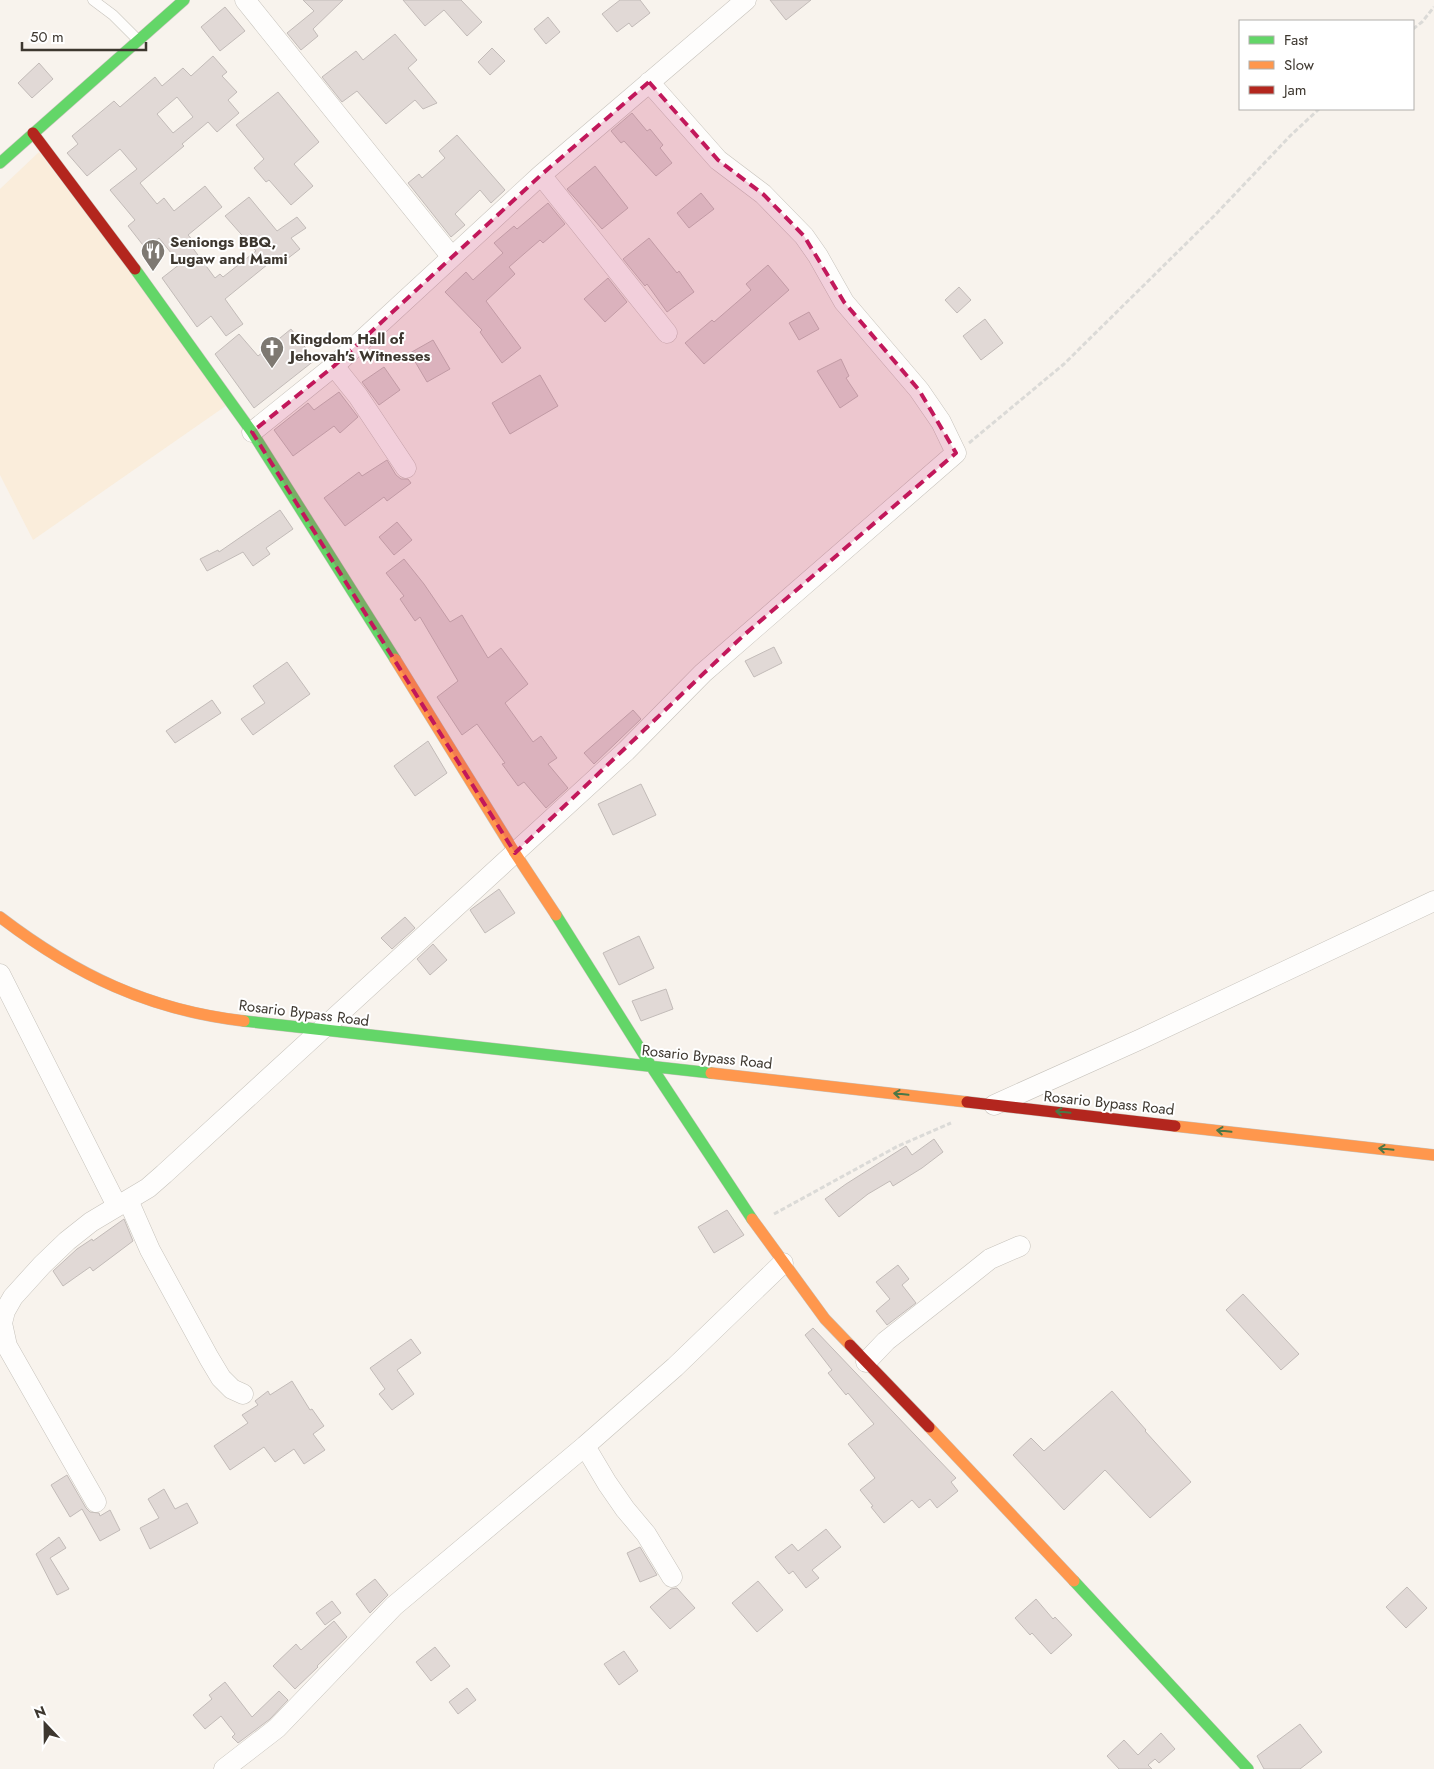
<svg xmlns="http://www.w3.org/2000/svg" width="1434" height="1769" viewBox="0 0 1434 1769" font-family="Jost,sans-serif">
<rect width="100%" height="100%" fill="#f8f3ed"/>
<!-- built -->
<path fill="#faeddb" d="M39,152L230,403L33,540L0,475V189Z"/>
<!-- building -->
<path fill="#e1d9d6" stroke="#c2bbb8" fill-rule="evenodd" d="M303,0H343L313,29L318,36L301,50L287,33L314,11Z
M403,0H461L482,22L467,36L444,10L425,26Z
M620,0H640L650,13L632,27L629,23L617,32L602,14Z
M770,0H811L786,20Z
M225,7L245,31L220,51L201,27Z
M548,17L560,32L546,44L534,29Z
M395,34L417,60L408,68L437,103L423,109L415,100L386,124L357,91L342,102L322,77L356,51L363,60Z
M492,48L505,61L490,75L478,62Z
M213,56L227,72L222,76L237,92L228,100L239,113L217,132L208,122L182,144L184,146L140,183L157,204L164,198L174,211L205,186L222,207L188,235L196,244L192,247L215,278L220,274L223,277L256,251L225,216L249,197L277,231L297,217L306,228L291,238L300,249L278,266L273,260L225,299L243,324L226,336L211,316L197,327L162,278L180,264L159,238L146,249L128,226L135,220L110,190L137,169L120,149L87,176L67,153L78,144L72,136L114,101L120,107L155,77L162,86L183,68L191,76ZM177,97L193,117L173,133L157,114Z
M39,63L53,79L32,98L18,83Z
M278,92L319,142L294,164L313,186L291,205L269,180L266,182L254,168L264,159L236,125Z
M632,113L647,131L650,129L663,145L660,148L672,163L656,176L624,141L621,143L611,131Z
M457,135L505,190L491,203L480,190L455,214L465,225L451,237L408,183L419,174L422,178L445,158L439,151Z
M595,166L628,208L602,229L567,189Z
M701,193L714,209L689,228L677,213Z
M548,203L565,224L543,243L540,240L509,267L515,274L486,301L521,348L502,363L480,332L482,330L445,292L466,272L473,280L503,253L494,243L514,226L517,229Z
M649,238L677,273L679,271L694,292L667,312L647,284L645,286L623,259Z
M768,265L789,290L704,364L685,343L712,320L714,322L751,290L746,284Z
M608,278L627,302L605,322L584,299Z
M959,287L971,300L957,313L945,300Z
M809,312L819,329L799,340L789,323Z
M985,319L1003,343L981,360L963,336Z
M291,329L315,360L254,408L215,354L239,334L258,356Z
M433,340L450,369L427,382L410,353Z
M841,359L849,376L846,378L858,396L840,408L817,371Z
M384,367L400,390L379,405L362,382Z
M540,375L558,406L510,434L492,403Z
M339,392L358,417L340,433L334,426L293,456L274,430L308,403L314,410Z
M387,460L396,475L401,479H408L411,483L387,501L384,497L345,526L324,498L359,472L362,476Z
M280,510L293,529L266,548L270,554L253,566L243,552L207,571L200,559L218,550L219,552Z
M397,522L412,540L394,555L379,537Z
M404,559L424,584L450,622L462,615L488,658L501,648L528,684L505,703L533,742L541,736L557,758L548,764L568,788L546,808L524,782L518,786L502,764L505,763L477,724L462,735L437,697L458,681L420,617L415,621L400,599L404,596L386,573Z
M774,647L782,663L754,677L745,661Z
M287,662L310,694L253,735L241,719L265,703L253,686Z
M212,700L221,713L175,743L166,731Z
M633,710L641,719L594,764L584,753Z
M428,741L447,773L415,796L394,766Z
M641,784L656,815L613,835L598,804Z
M499,889L515,913L485,933L470,910Z
M405,917L415,928L392,949L381,938Z
M639,936L654,968L619,985L603,953Z
M433,944L447,960L430,975L417,959Z
M666,989L673,1009L641,1021L632,1001Z
M934,1139L943,1152L922,1168L893,1186L890,1181L868,1194L839,1217L825,1199L846,1184L906,1146L912,1155Z
M727,1210L744,1235L714,1253L698,1227Z
M124,1219L133,1241L93,1271L90,1267L63,1286L53,1271L77,1249L92,1239L93,1241Z
M898,1265L909,1279L902,1285L916,1303L887,1325L876,1311L890,1299L876,1282Z
M1243,1294L1299,1354L1281,1370L1226,1310Z
M813,1328L956,1478L951,1482L958,1491L937,1508L930,1499L919,1508L912,1500L884,1523L871,1507L873,1506L860,1490L875,1478L848,1444L874,1424L848,1393L846,1395L828,1373L832,1370L805,1335Z
M411,1339L421,1353L397,1370L414,1394L392,1410L379,1394L385,1389L370,1368Z
M292,1381L310,1410L312,1409L324,1426L313,1434L325,1450L304,1464L294,1449L275,1462L264,1447L230,1470L214,1446L248,1423L242,1415L258,1405L255,1401L268,1391L270,1395Z
M1112,1391L1146,1430L1145,1431L1191,1482L1150,1518L1105,1470L1064,1510L1013,1455L1031,1438L1044,1451Z
M67,1475L86,1508L90,1512L99,1513L100,1516L110,1510L120,1530L100,1541L82,1509L70,1517L51,1485Z
M164,1489L175,1509L187,1503L198,1523L150,1549L140,1528L159,1518L148,1499Z
M826,1529L841,1547L812,1570L819,1578L806,1588L793,1571L789,1574L775,1557L792,1544L798,1551Z
M59,1537L66,1548L50,1558L69,1589L57,1595L36,1554Z
M640,1547L657,1575L640,1582L627,1553Z
M375,1579L388,1595L370,1613L356,1594Z
M758,1581L783,1610L757,1632L732,1603Z
M1407,1587L1427,1608L1406,1628L1386,1607Z
M677,1588L695,1608L670,1629L650,1607L671,1589Z
M1036,1599L1053,1619L1055,1617L1072,1635L1051,1654L1032,1633L1030,1635L1015,1618Z
M332,1601L341,1613L325,1625L316,1613Z
M334,1621L347,1637L317,1666L318,1667L295,1689L273,1666L296,1644L301,1650Z
M435,1647L450,1666L431,1681L416,1662Z
M624,1651L638,1671L619,1685L604,1664Z
M225,1682L252,1717L279,1691L288,1700L270,1719L238,1743L232,1737L235,1734L221,1716L205,1729L193,1715L212,1699L209,1695Z
M467,1688L476,1700L458,1714L449,1702Z
M1300,1724L1322,1752L1300,1769H1264L1257,1756Z
M1161,1733L1175,1749L1159,1763L1155,1759L1148,1765L1152,1769H1119L1107,1756L1124,1740L1138,1755Z"/>
<g fill="none" stroke-linecap="round" stroke-linejoin="round">
<!-- lane casing -->
<g stroke="#c6c2bb" stroke-width="11">
<path id="lane" d="M93,0L113,15L137,39"/>
</g>
<!-- street casing -->
<g stroke="#c6c2bb" stroke-width="21">
<path id="street" d="M245,0L451,256
M541,175L667,333
M334,366L358,396L406,468
M252,432L334,366L541,175L746,0
M0,974L117,1206
M994,1105L1141,1039L1434,901
M128,1200L150,1250L209,1358L221,1378L232,1389L243,1394
M866,1362L886,1341L970,1275L990,1259L1020,1246
M585,1446L607,1483L625,1509L646,1534L672,1577
M96,1502L7,1346L2,1323L5,1311L13,1297L42,1265L67,1241L91,1222L148,1188L164,1174L626,751L703,673L956,453L941,422L919,390L844,302L818,256L804,236L763,194L718,160L649,82
M224,1769L277,1728L394,1606L585,1446L675,1367L783,1263"/>
</g>
<!-- fast casing -->
<g stroke="#c6c2bb" stroke-width="12">
<path id="fast" d="M0,163L184,0
M135,269L252,432L395,659
M556,915L651,1066L752,1219
M244,1021L711,1073
M1074,1581L1248,1769"/>
</g>
<!-- slow casing -->
<g stroke="#c6c2bb" stroke-width="12">
<path id="slow" d="M395,659L515,853L556,915
M0,917C76,975 149,1010 244,1021
M711,1073L967,1102
M1175,1126L1434,1155
M752,1219L825,1319L850,1345
M929,1427L1074,1581"/>
</g>
<!-- jam casing -->
<g stroke="#c6c2bb" stroke-width="12">
<path id="jam" d="M33,133L135,269
M967,1102L1175,1126
M850,1345L929,1427"/>
</g>
<!-- path -->
<path stroke="#dbdad7" stroke-width="3" stroke-dasharray="5 2.5" stroke-linecap="butt" d="M1413,29L1422,22L1434,7
M969,443L1064,364L1215,215L1291,135L1319,109
M774,1214L898,1146L951,1123"/>
<!-- lane -->
<use href="#lane" stroke="#fefdfc" stroke-width="10"/>
<!-- street -->
<use href="#street" stroke="#fefdfc" stroke-width="20"/>
<!-- fast -->
<use href="#fast" stroke="#63d668" stroke-width="11"/>
<!-- slow -->
<use href="#slow" stroke="#ff974d" stroke-width="11"/>
<!-- jam -->
<use href="#jam" stroke="#b3261e" stroke-width="11"/>
</g>
<!-- one-way arrows -->
<defs><path id="oneway-shaft" d="M-6 0H5M1.5-3L5.5 0L1.5 3" fill="none" stroke-width="1.6" stroke-linecap="round" stroke-linejoin="round" transform="scale(1.25)"/></defs>
<g stroke="#4c7746">
<use href="#oneway-shaft" transform="translate(901 1094) rotate(-174)"/>
<use href="#oneway-shaft" transform="translate(1063 1112) rotate(-174)"/>
<use href="#oneway-shaft" transform="translate(1224 1131) rotate(-174)"/>
<use href="#oneway-shaft" transform="translate(1386 1149) rotate(-174)"/>
</g>
<!-- marked area -->
<path fill="#c2185b" fill-opacity="0.2" stroke="#c2185b" stroke-width="4" stroke-dasharray="10 6" stroke-linejoin="round" d="M649,82L718,160L763,194L804,236L844,302L919,390L956,453L744,635L515,853L252,432L334,366L541,175Z"/>
<!-- icons -->
<defs>
<g id="restaurant-pin" transform="scale(1.25)"><path d="M0 17L-7.5 6A9.5 9.5 0 1 1 7.5 6Z" fill="#7e7972" stroke="#fff"/><path d="M-5-6h1v4h1v-4h1v4h1v-4h1v5L-1.5 .5V6h-2V.5L-5-1ZM5-6V6H3V1.5H1.5Q1.5-4 5-6Z" fill="#fff"/></g>
<g id="church-pin" transform="scale(1.25)"><path d="M0 17L-7.5 6A9.5 9.5 0 1 1 7.5 6Z" fill="#7e7972" stroke="#fff"/><path d="M-1.2-6h2.4v3.5h3.3v2.4h-3.3V6h-2.4V-.1h-3.3v-2.4h3.3Z" fill="#fff"/></g>
</defs>
<g fill-rule="evenodd">
<use href="#restaurant-pin" x="153" y="251"/>
<use href="#church-pin" x="272" y="348"/>
</g>
<g text-anchor="middle" dominant-baseline="central" stroke-width="4" stroke-linejoin="round" paint-order="stroke">
<!-- poi labels -->
<g font-size="15" font-weight="bold" fill="#3d372f" stroke="#fff" text-anchor="start">
<text x="170" y="242">Seniongs BBQ,<tspan x="170" dy="17">Lugaw and Mami</tspan></text>
<text x="290" y="339">Kingdom Hall of<tspan x="290" dy="17">Jehovah's Witnesses</tspan></text>
</g>
<!-- street labels -->
<g font-size="15" fill="#3d372f" stroke="#fff">
<text transform="translate(304 1013) rotate(7)">Rosario Bypass Road</text>
<text transform="translate(707 1057) rotate(6)">Rosario Bypass Road</text>
<text transform="translate(1109 1103) rotate(6)">Rosario Bypass Road</text>
</g>
</g>
<!-- legend -->
<rect x="1239" y="20" width="175" height="90" fill="#ffffff" stroke="#b1afac"/>
<rect x="1249" y="36" width="25" height="8" fill="#63d668" stroke="#b1afac"/>
<text x="1284" y="45" font-size="15" fill="#3d372f">Fast</text>
<rect x="1249" y="61" width="25" height="8" fill="#ff974d" stroke="#b1afac"/>
<text x="1284" y="70" font-size="15" fill="#3d372f">Slow</text>
<rect x="1249" y="86" width="25" height="8" fill="#b3261e" stroke="#b1afac"/>
<text x="1284" y="95" font-size="15" fill="#3d372f">Jam</text>
<!-- north arrow -->
<g transform="translate(45 1724) rotate(338)" stroke="#ffffff" stroke-width="4" paint-order="stroke">
<path d="M0-4L9 19L0 12L-9 19Z" fill="#3d372f"/>
<text y="-8" font-size="14" font-weight="bold" text-anchor="middle" fill="#3d372f">N</text>
</g>
<!-- scale -->
<path d="M22 42v8h124v-8" fill="none" stroke="#3d372f" stroke-width="2.5"/>
<text x="30" y="42" font-size="15" fill="#3d372f" stroke="#ffffff" stroke-width="4" paint-order="stroke">50 m</text>
</svg>
